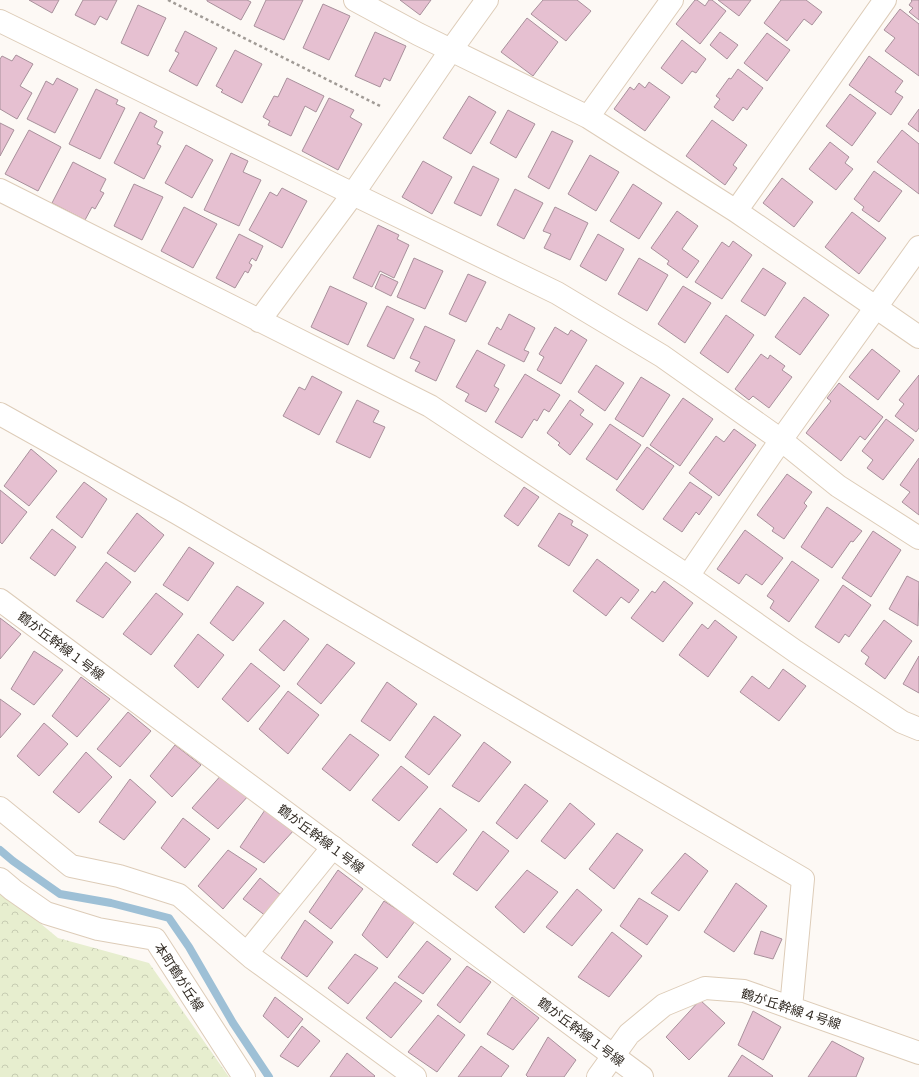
<svg xmlns="http://www.w3.org/2000/svg" width="919" height="1077" viewBox="0 0 919 1077" font-family="'Times New Roman','Noto Sans JP',serif">
<defs>
<pattern id="forest-crowns" width="20" height="18" patternUnits="userSpaceOnUse"><rect width="20" height="18" fill="#e7eecf"/><path d="M2 6a3 3 0 1 1 6 0M12 15a3 3 0 1 1 6 0" fill="none" stroke="#c7ccb2"/></pattern>
</defs>
<rect width="100%" height="100%" fill="#fdf9f5"/>
<!-- forest -->
<path fill="url(#forest-crowns)" d="M0,890L58,938L149,963L229,1077H0Z"/>
<g fill="none" stroke-linecap="round" stroke-linejoin="round">
<!-- stream -->
<path stroke="#9ec0d6" stroke-width="8" d="M0,850L13,861L60,894L111,903L169,918L189,947L233,1023L269,1077"/>
</g>
<!-- building -->
<path fill="#e6c0d1" stroke="#a8909b" d="M29,0H59L52,13Z
M83,0H117L107,20L100,16L95,25L75,15Z
M207,0H247L251,2L241,20L207,1Z
M266,0H303L284,40L254,26Z
M400,0H431L420,15Z
M543,0H577L591,11L566,41L531,14Z
M695,0H697L705,6L709,0H712L726,11L700,44L676,24Z
M718,0H751L739,16Z
M781,0H806L822,12L812,25L804,19L787,41L764,23Z
M911,0H919V20L909,12L913,8L909,5L912,1Z
M323,4L350,16L329,60L303,48Z
M138,5L166,18L148,56L121,43Z
M900,9L919,24V76L885,51L895,38L884,30Z
M527,18L558,42L533,76L501,52Z
M185,31L217,48L197,86L169,71L179,53L175,51Z
M375,32L406,46L390,81L384,78L380,87L355,76Z
M720,32L738,45L727,59L710,45Z
M767,33L790,50L767,81L744,63Z
M682,40L706,59L696,73L692,71L682,84L661,68Z
M235,50L262,64L242,103L221,92L223,90L216,86Z
M16,55L33,64L20,86L32,93L17,119L0,109V59L2,56L12,61Z
M869,56L903,81L895,92L903,97L891,115L849,85Z
M738,69L763,88L747,110L743,107L733,121L714,107L720,99L716,96L729,78L731,79Z
M57,78L78,89L55,133L27,119L46,81L53,85Z
M287,78L324,96L316,112L305,106L291,136L268,125L270,121L263,117L274,96L278,97Z
M649,82L670,97L645,131L614,109L630,87L634,90L639,83L645,88Z
M96,89L118,100L116,104L125,108L100,159L69,144Z
M850,94L876,113L852,146L826,126Z
M469,96L496,112L471,154L443,138Z
M329,98L354,110L350,117L362,124L338,170L302,151Z
M919,109V132L908,124Z
M508,110L535,124L516,158L490,143Z
M140,112L157,121L154,127L163,132L157,144L161,146L144,179L114,163Z
M712,120L747,145L733,165L737,168L725,185L686,156Z
M0,123L14,130L0,156Z
M29,130L61,147L38,191L5,174Z
M902,130L919,144V194L877,162Z
M552,131L573,141L549,189L528,177Z
M830,142L849,157L845,163L853,169L836,190L809,169Z
M186,145L213,160L192,198L165,183Z
M231,153L248,161L243,172L261,180L239,226L204,210Z
M590,155L619,172L596,211L568,194Z
M423,161L452,177L432,214L402,197Z
M73,162L106,179L100,191L104,193L95,209L92,207L85,220L52,203Z
M473,166L499,179L481,216L454,203Z
M874,171L902,191L879,222L862,210L864,207L854,199Z
M782,178L813,202L794,227L763,203Z
M134,184L163,197L142,240L114,226Z
M633,184L662,203L639,239L610,221Z
M282,188L307,201L282,248L249,230L270,192L277,196Z
M515,189L543,203L524,239L497,225Z
M184,207L217,224L193,268L161,251Z
M555,207L588,223L570,260L544,248L551,234L543,231Z
M677,211L698,226L682,249L699,261L687,278L667,264L669,261L651,248Z
M852,212L886,238L859,274L825,247Z
M378,225L399,235L397,239L409,245L394,278L380,271L372,287L353,278Z
M239,234L263,246L256,261L252,258L249,263L252,265L248,273L245,271L235,288L216,278Z
M598,234L624,249L606,281L580,266Z
M733,241L752,255L722,299L695,282L722,242L729,247Z
M414,258L443,271L425,309L397,297Z
M639,258L668,275L647,311L618,294Z
M763,268L786,283L765,316L741,301Z
M381,274L398,282L391,296L375,288Z
M468,274L486,282L466,322L449,314Z
M330,286L367,303L348,345L311,327Z
M683,286L711,303L685,343L658,324Z
M804,297L829,315L800,355L775,337Z
M387,306L414,319L394,359L367,346Z
M509,314L535,328L524,350L529,352L524,362L488,344L497,327L501,330Z
M726,315L754,335L728,373L700,353Z
M425,326L455,340L436,381L415,371L420,362L410,358Z
M555,327L568,335L571,330L587,340L561,384L537,370L544,357L539,354Z
M872,349L900,371L878,400L849,377Z
M477,350L505,365L494,386L499,389L486,412L465,401L469,394L456,387Z
M761,354L768,359L770,355L785,366L782,370L792,377L769,408L753,396L749,400L735,389Z
M596,365L624,383L605,411L578,392Z
M525,374L560,395L549,412L544,409L537,421L534,419L522,438L495,422Z
M919,375V428L916,432L895,416L904,404L899,400Z
M312,376L342,392L319,435L283,416L299,387L305,390Z
M641,377L670,395L643,437L615,419Z
M839,383L883,417L865,440L860,436L841,461L806,433L831,401L827,398Z
M683,398L713,419L680,466L650,445Z
M357,400L379,411L373,422L385,427L370,458L336,442Z
M570,400L584,410L580,415L593,424L570,455L558,445L560,443L547,433Z
M886,419L914,440L883,480L867,468L873,460L862,451Z
M610,424L641,445L617,480L586,459Z
M734,429L756,445L719,496L689,473L716,436L724,442Z
M647,447L674,466L643,510L616,490Z
M31,449L57,471L29,506L4,486Z
M919,458V515L902,502L910,492L900,485Z
M787,474L812,492L804,503L807,506L784,539L772,531L774,528L757,515Z
M84,482L107,499L82,538L56,517Z
M690,482L712,497L699,515L696,512L682,532L663,519Z
M524,487L539,497L518,526L504,516Z
M0,490L27,512L2,544L0,542Z
M827,507L862,531L853,542L851,541L832,568L801,547Z
M137,513L164,535L135,572L107,553Z
M559,513L573,521L571,525L588,535L569,566L538,546Z
M52,529L76,547L55,576L30,558Z
M745,530L783,558L762,585L746,574L739,584L717,569Z
M873,531L901,550L871,597L842,578Z
M189,547L214,563L188,601L163,585Z
M597,559L639,590L629,603L621,597L606,616L573,591Z
M792,561L819,580L789,622L770,608L774,601L767,596Z
M106,562L131,582L103,618L76,601Z
M907,576L919,582L918,626L889,609Z
M664,581L693,603L663,642L631,618L652,591L655,593Z
M843,585L871,605L849,637L845,634L839,643L815,627Z
M237,586L264,603L233,641L210,623Z
M156,593L183,614L151,655L123,634Z
M0,618L21,634L0,659Z
M284,620L309,639L284,671L259,650Z
M715,620L737,637L708,677L679,655L702,624L708,629Z
M884,620L912,641L885,679L865,664L869,657L861,651Z
M198,634L224,655L198,688L174,666Z
M327,644L355,663L321,704L297,684Z
M34,651L63,670L34,705L11,689Z
M919,656V693L903,684Z
M251,663L280,686L248,722L222,699Z
M783,669L806,686L779,721L740,692L752,676L769,689Z
M81,677L110,699L77,737L52,716Z
M387,682L417,704L390,741L361,721Z
M288,691L319,715L288,754L259,729Z
M0,699L21,714L0,738Z
M128,712L151,731L120,767L97,749Z
M434,716L461,735L429,775L405,757Z
M44,723L68,744L39,776L17,756Z
M350,734L379,755L350,791L322,769Z
M484,742L511,762L479,802L452,786Z
M175,745L201,765L172,797L150,776Z
M86,752L112,777L79,813L53,792Z
M401,766L428,787L399,821L372,800Z
M223,773L250,794L218,829L192,808Z
M130,779L156,802L124,840L99,822Z
M525,784L548,801L517,839L496,823Z
M570,803L595,824L565,859L541,841Z
M267,807L295,829L264,863L240,847Z
M440,808L467,830L437,863L412,845Z
M183,818L210,839L185,868L161,848Z
M483,831L509,851L477,891L453,874Z
M617,833L643,850L614,889L589,869Z
M228,850L257,869L223,909L198,886Z
M685,853L708,871L679,911L651,893Z
M338,870L363,889L331,929L309,912Z
M527,870L558,892L524,933L495,907Z
M260,878L281,895L266,916L243,899Z
M736,883L767,906L734,952L704,932Z
M577,889L602,910L572,946L546,927Z
M639,898L668,916L647,945L620,926Z
M384,901L415,921L387,958L362,935Z
M305,920L333,942L307,977L281,958Z
M761,931L782,939L773,959L754,954Z
M612,932L642,956L609,997L578,977Z
M427,941L451,959L423,994L398,977Z
M355,954L378,968L348,1004L328,988Z
M467,966L491,982L460,1023L437,1005Z
M395,982L422,1001L391,1038L366,1018Z
M275,997L303,1019L288,1038L263,1016Z
M512,997L539,1018L513,1050L487,1034Z
M700,1000L725,1023L689,1060L666,1037Z
M753,1011L781,1027L763,1060L738,1045Z
M438,1015L465,1035L437,1072L408,1052Z
M302,1026L320,1041L298,1067L280,1056Z
M548,1037L576,1060L564,1077H528L526,1075Z
M832,1041L864,1058L856,1077H808Z
M481,1046L509,1066L501,1077H458Z
M347,1053L375,1076L374,1077H330Z
M742,1055L773,1076L772,1077H728Z"/>
<g fill="none" stroke-linecap="round" stroke-linejoin="round">
<!-- minor casing -->
<g stroke="#ddccb8" stroke-width="24">
<path id="minor" d="M355,0L418,34L588,117L672,0
M0,21L353,194L557,293L662,356L781,440L838,486L919,538
M588,117L736,211L919,337
M0,190L430,406L688,576L795,651L902,722L919,729
M736,211L885,0
M259,321L353,194L451,50L487,0
M0,414L177,513L803,879L791,1008
M688,576L781,440L919,247
M0,808L71,866L119,876L179,895L251,957L415,1077
M0,879L13,890L46,913L98,929L155,939L244,1077
M247,953L333,847
M598,1077L629,1034L664,1005L705,988L744,991L919,1053"/>
</g>
<!-- tertiary casing -->
<g stroke="#ddccb8" stroke-width="24">
<path id="tertiary" d="M0,600L642,1077"/>
</g>
<!-- path -->
<path stroke="#a19b96" stroke-width="2.5" stroke-dasharray="3 3" stroke-linecap="butt" d="M168,0L382,107"/>
<!-- minor -->
<use href="#minor" stroke="#fff" stroke-width="22"/>
<!-- tertiary -->
<use href="#tertiary" stroke="#fff" stroke-width="22"/>
</g>
<g text-anchor="middle" dominant-baseline="central" stroke-width="3.5" stroke-linejoin="round" paint-order="stroke">
<!-- street labels -->
<g font-size="13" fill="#322b24" stroke="#fff">
<text transform="translate(61 646) rotate(37)">鶴が丘幹線１号線</text>
<text transform="translate(321 839) rotate(37)">鶴が丘幹線１号線</text>
<text transform="translate(179 977) rotate(57)">本町鶴が丘線</text>
<text transform="translate(791 1009) rotate(18)">鶴が丘幹線４号線</text>
<text transform="translate(581 1032) rotate(37)">鶴が丘幹線１号線</text>
</g>
</g>
</svg>
